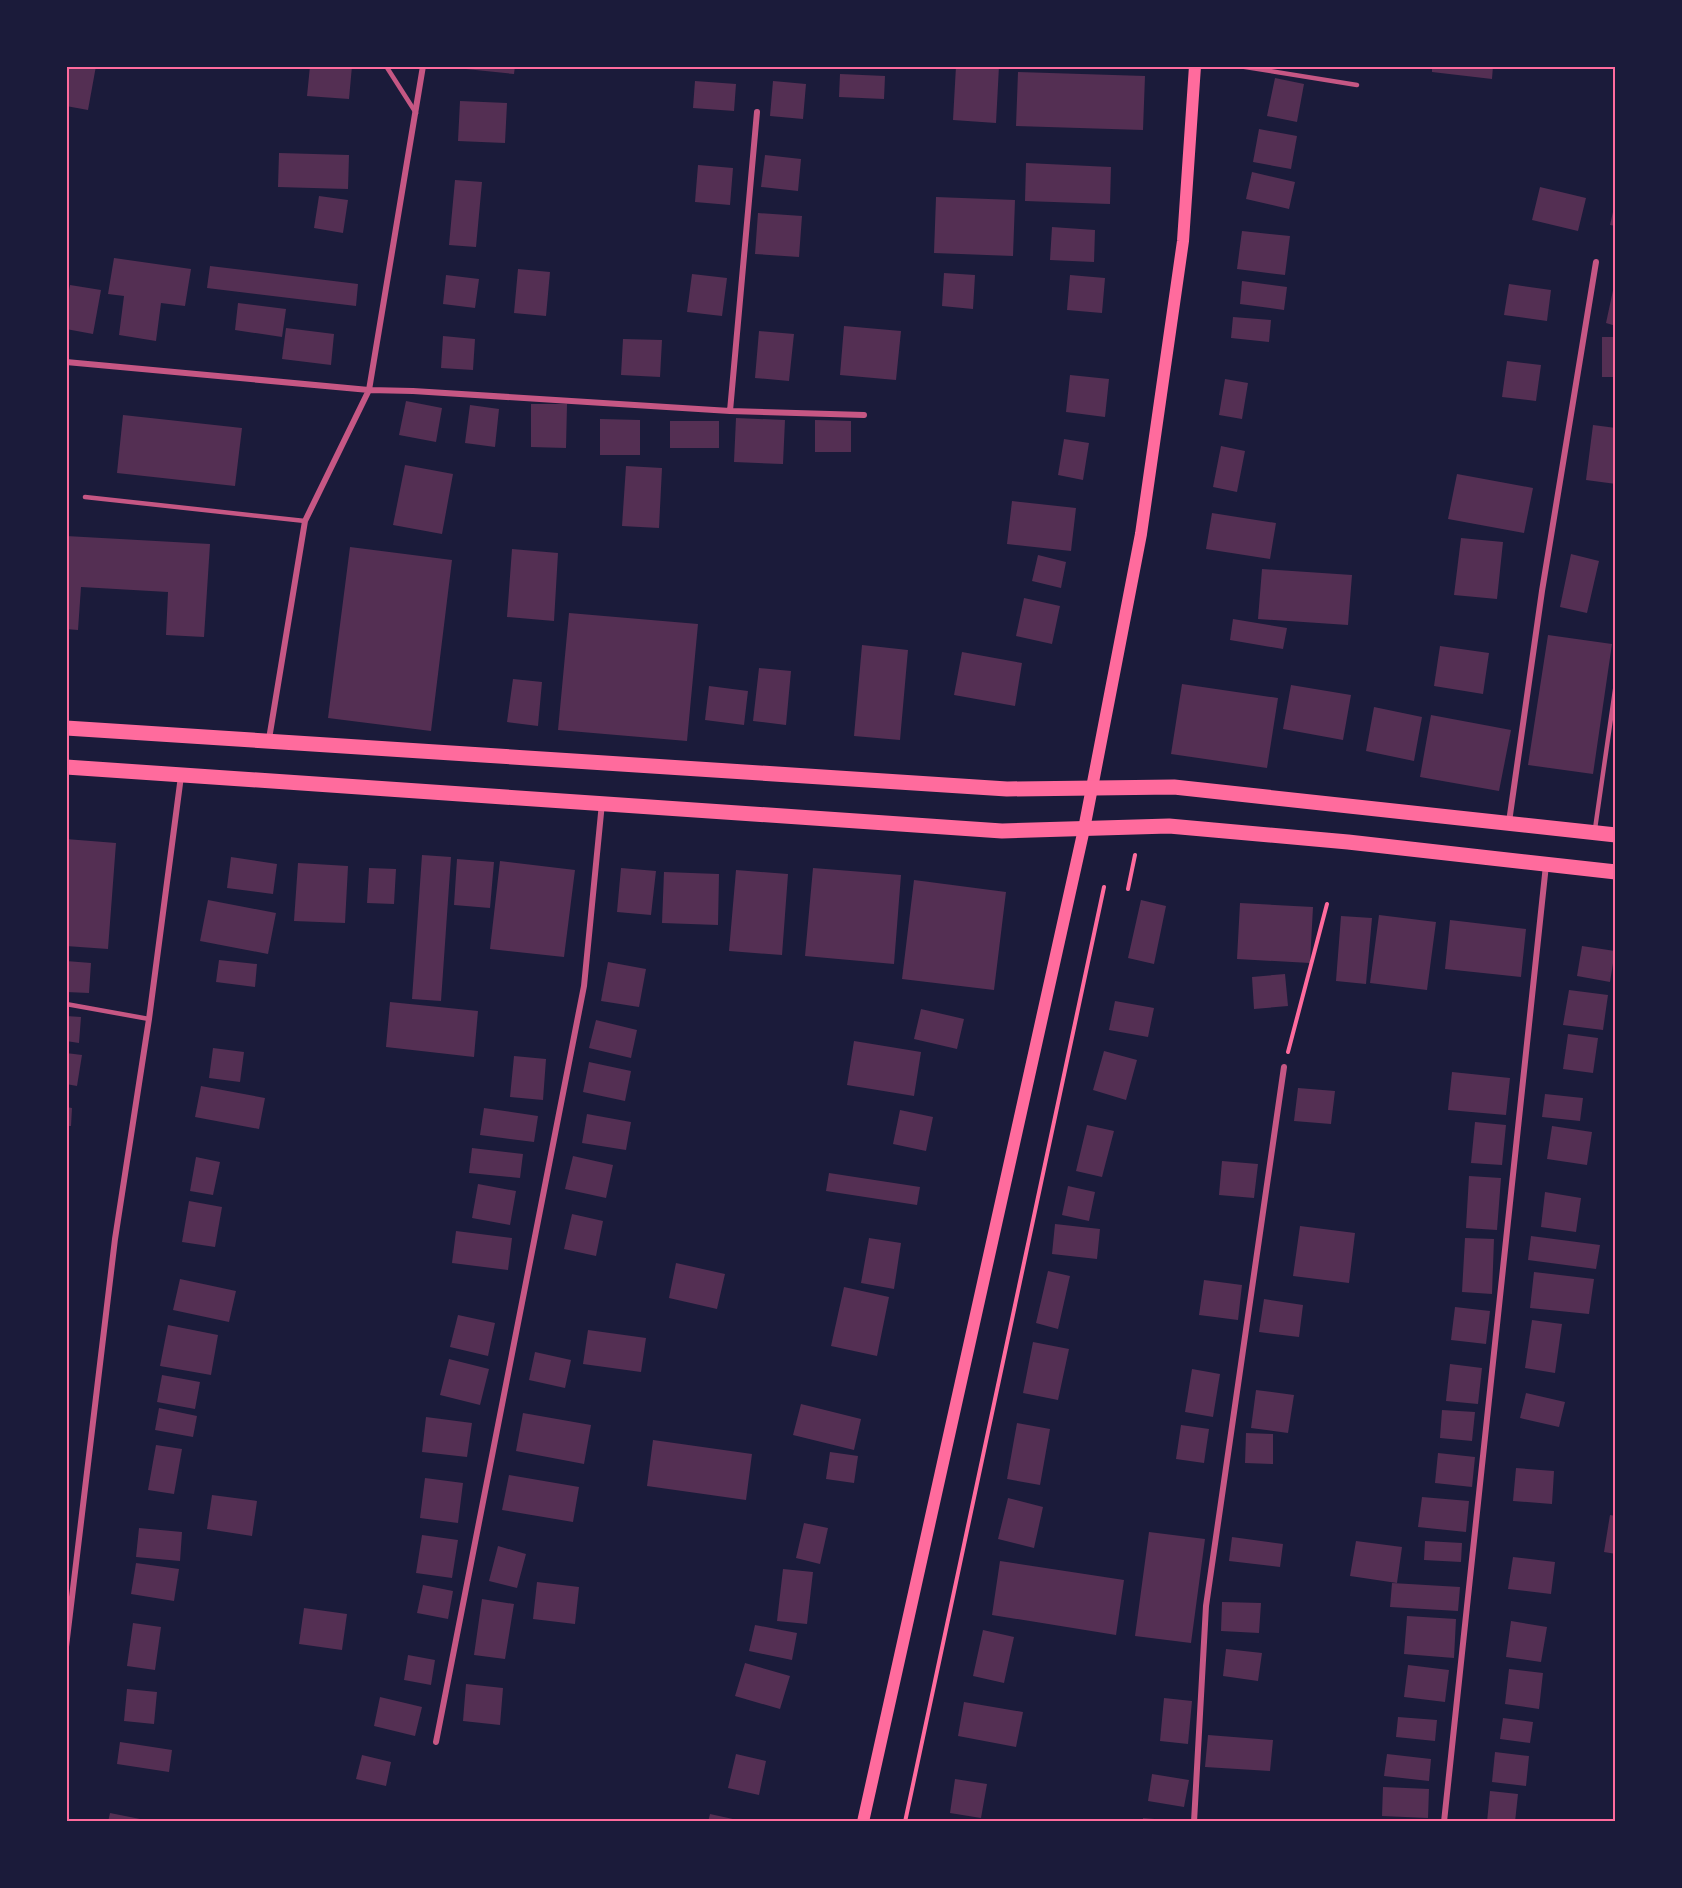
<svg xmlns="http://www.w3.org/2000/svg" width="1682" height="1888" viewBox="0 0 1682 1888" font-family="'Alegreya Sans',sans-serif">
<rect width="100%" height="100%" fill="#1b1b3a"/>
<!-- building -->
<path fill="#542f53" d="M66,66H96L88,110L66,106Z
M310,66H352L349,99L307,96Z
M457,66H515L514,74L456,68Z
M956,66H999L996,123L953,120Z
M1432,66H1493L1492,79L1432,72Z
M1018,72L1145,76L1143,130L1016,126Z
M840,74L885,76L884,99L839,97Z
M1275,78L1304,84L1297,122L1267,116Z
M695,81L736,84L734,111L693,108Z
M773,81L806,84L803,119L770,116Z
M460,101L507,103L505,143L458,141Z
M1259,129L1297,136L1291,169L1253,162Z
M66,131L69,132L68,156H66Z
M279,153L349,155L348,189L278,187Z
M765,155L801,159L798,191L761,187Z
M1026,163L1111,167L1110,204L1025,201Z
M698,165L733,168L730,205L695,202Z
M1252,172L1295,182L1289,209L1246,199Z
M455,180L482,182L476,247L449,245Z
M1540,187L1586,198L1578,231L1532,220Z
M319,196L348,200L343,233L314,228Z
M936,197L1015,200L1013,256L934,253Z
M1615,203H1616V226L1610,225Z
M758,213L802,216L799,257L755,254Z
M1052,227L1095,230L1094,262L1050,260Z
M1242,231L1290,236L1285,275L1237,269Z
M114,258L191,269L185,306L161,303L156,341L119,335L124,296L108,294Z
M210,266L358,284L356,306L207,288Z
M518,269L550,272L546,316L514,313Z
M944,273L975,275L973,309L942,306Z
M692,274L727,278L722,316L687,312Z
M446,275L479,279L475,308L443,304Z
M1070,275L1105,278L1102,313L1067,310Z
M1242,281L1287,287L1284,310L1240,304Z
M1615,281H1616V326L1606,323Z
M1509,284L1551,290L1547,321L1504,315Z
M70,285L101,290L93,334L66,329V307Z
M238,303L286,309L282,337L235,330Z
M1233,317L1271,320L1269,342L1231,338Z
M844,326L901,331L896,380L840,375Z
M286,328L334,334L331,365L282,359Z
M759,331L794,334L789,381L755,378Z
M443,336L475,339L473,370L441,368Z
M1602,337H1616V377H1602Z
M623,339L662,340L660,377L621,375Z
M1507,361L1541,365L1536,401L1502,397Z
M1070,375L1109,379L1105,417L1066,412Z
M1225,379L1248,383L1242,419L1219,415Z
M406,401L442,408L436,442L399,435Z
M531,404H567L566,448L531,447Z
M470,405L499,409L495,447L465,443Z
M123,415L242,428L235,486L117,473Z
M736,418L785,420L783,464L734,462Z
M600,419L640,420V455H600Z
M815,420L851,421V452H815Z
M670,421H719V448H670Z
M1593,425L1616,428V484L1586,480Z
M1064,439L1089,443L1083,480L1058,475Z
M1221,446L1245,451L1237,492L1213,487Z
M405,465L453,474L442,534L393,525Z
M626,466L662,468L659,528L622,526Z
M1457,474L1533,488L1524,533L1448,519Z
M1012,501L1076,508L1071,551L1007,544Z
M1212,513L1276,523L1270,559L1206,549Z
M66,536L210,544L204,637L166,635L168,592L81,587L78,630L66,629Z
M1461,538L1503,542L1497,599L1454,595Z
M350,547L452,560L431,731L328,718Z
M512,549L558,553L554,621L507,617Z
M1571,554L1599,561L1587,613L1560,607Z
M1038,555L1066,562L1061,588L1032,581Z
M1262,569L1352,575L1348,625L1258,619Z
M1024,598L1060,606L1052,644L1016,636Z
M569,613L698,624L687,741L558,730Z
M1233,619L1287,628L1283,649L1230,640Z
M1548,635L1612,644L1593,774L1528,765Z
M862,645L908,650L900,740L854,736Z
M1440,646L1489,653L1483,694L1434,686Z
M962,652L1022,663L1015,706L954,695Z
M759,668L791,671L786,725L753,721Z
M513,679L542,682L538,726L507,722Z
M1182,684L1278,698L1267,768L1171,754Z
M1291,685L1351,695L1343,740L1283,729Z
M709,686L748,691L744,725L705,720Z
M1374,707L1422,717L1414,761L1366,751Z
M1431,715L1511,730L1499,791L1420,777Z
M66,839L116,843L108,949L66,946Z
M422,855L451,857L441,1001L412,999Z
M231,857L277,864L273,894L227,888Z
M457,859L494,862L490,908L454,905Z
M500,861L575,870L564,957L490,949Z
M298,863L348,866L345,923L294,921Z
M369,868L396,869L394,904L367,903Z
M621,868L656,871L651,915L617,912Z
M813,868L901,875L894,964L805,956Z
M736,870L788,874L782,955L729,951Z
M664,872L719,874L718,925L662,923Z
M914,880L1006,892L994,990L902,979Z
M208,900L276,913L268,954L200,941Z
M1141,900L1166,906L1154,964L1128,958Z
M1240,903L1313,907L1310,963L1237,959Z
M1379,915L1436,922L1427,990L1370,983Z
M1341,916L1372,918L1366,984L1336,981Z
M1450,920L1526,929L1521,977L1445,969Z
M1582,946L1615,951L1610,982L1577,976Z
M219,960L257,964L255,987L216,982Z
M66,961L91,963L89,993L66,992Z
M608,962L646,969L639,1007L601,1001Z
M1285,974L1288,1006L1254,1009L1252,977Z
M1569,990L1608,995L1603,1030L1563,1025Z
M1115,1001L1154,1008L1148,1037L1109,1030Z
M390,1002L478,1011L474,1057L386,1047Z
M921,1009L964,1019L957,1049L914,1039Z
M66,1016L81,1017L79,1043L66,1041Z
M596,1020L637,1030L631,1058L589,1048Z
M1568,1034L1598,1038L1593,1073L1563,1069Z
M854,1041L921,1052L914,1096L847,1085Z
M213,1048L244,1052L240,1082L209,1078Z
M1104,1051L1137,1060L1126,1100L1093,1090Z
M66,1053L82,1055L77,1086L66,1084Z
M514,1056L546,1059L543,1100L510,1097Z
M589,1062L631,1071L625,1101L583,1092Z
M1452,1072L1510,1078L1506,1115L1448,1110Z
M201,1086L265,1098L259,1129L195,1117Z
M1298,1088L1335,1091L1331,1124L1294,1121Z
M1545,1094L1583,1098L1580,1121L1542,1117Z
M66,1107L72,1108L71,1126H66Z
M484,1108L538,1116L534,1142L480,1135Z
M900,1110L933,1117L926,1151L893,1144Z
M587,1114L631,1122L626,1150L582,1143Z
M1475,1122L1506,1125L1502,1165L1471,1163Z
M1087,1125L1114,1131L1102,1177L1076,1171Z
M1552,1126L1592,1132L1587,1165L1547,1159Z
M472,1148L523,1154L520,1178L469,1173Z
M573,1156L613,1165L606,1198L565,1189Z
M196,1157L220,1162L213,1195L190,1191Z
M1222,1161L1258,1164L1254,1198L1219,1195Z
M829,1173L920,1187L917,1205L826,1191Z
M1469,1176L1501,1178L1497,1230L1466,1228Z
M478,1184L516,1191L510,1225L472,1218Z
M1068,1186L1095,1192L1089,1221L1062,1215Z
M1545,1192L1581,1198L1576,1232L1541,1227Z
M189,1201L222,1207L215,1247L182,1242Z
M572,1214L603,1221L596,1256L564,1249Z
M1055,1224L1100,1229L1097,1259L1052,1254Z
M1300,1226L1355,1233L1349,1283L1293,1276Z
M456,1231L512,1238L508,1270L452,1263Z
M1531,1236L1600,1245L1596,1269L1528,1260Z
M869,1238L901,1243L894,1289L861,1283Z
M1465,1238L1494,1239L1492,1294L1462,1292Z
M676,1263L725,1274L717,1309L669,1298Z
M1048,1271L1070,1276L1058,1329L1036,1323Z
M1534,1272L1594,1279L1589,1314L1530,1308Z
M180,1279L236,1291L229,1322L173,1310Z
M1204,1280L1242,1285L1238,1320L1199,1315Z
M844,1287L889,1297L877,1356L831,1346Z
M1264,1299L1303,1305L1299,1337L1259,1332Z
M1455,1307L1490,1311L1486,1344L1451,1340Z
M458,1315L495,1323L488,1356L450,1347Z
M1532,1320L1562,1324L1555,1373L1525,1368Z
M168,1325L218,1335L211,1375L160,1366Z
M588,1330L646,1338L641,1372L583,1364Z
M1033,1342L1069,1349L1058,1400L1023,1393Z
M535,1352L571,1360L565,1388L529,1380Z
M449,1359L489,1369L480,1405L440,1395Z
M1450,1364L1482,1368L1478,1404L1446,1401Z
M1192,1369L1220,1374L1213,1417L1185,1412Z
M162,1375L200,1382L195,1409L157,1402Z
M1256,1390L1294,1395L1288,1433L1251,1428Z
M1526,1393L1565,1402L1559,1427L1520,1418Z
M801,1404L861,1419L854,1450L793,1435Z
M159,1408L197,1416L193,1437L155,1430Z
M1442,1410L1475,1412L1472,1441L1440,1438Z
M523,1413L591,1425L584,1464L516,1451Z
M426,1417L472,1423L467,1457L422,1452Z
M1017,1423L1050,1429L1040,1485L1007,1479Z
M1181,1425L1209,1429L1204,1463L1176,1459Z
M1246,1433L1273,1434V1464L1245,1463Z
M653,1440L752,1454L746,1500L647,1486Z
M156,1445L182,1449L174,1494L148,1490Z
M830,1452L858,1456L854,1483L826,1479Z
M1438,1453L1475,1457L1472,1487L1435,1483Z
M1516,1468L1554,1471L1552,1504L1513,1501Z
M509,1475L579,1487L573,1522L502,1510Z
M425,1478L463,1483L458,1523L420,1518Z
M212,1495L257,1501L252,1536L207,1529Z
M1422,1497L1469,1501L1466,1532L1418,1527Z
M1008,1498L1043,1507L1034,1548L998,1539Z
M1610,1515L1616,1516V1554L1604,1552Z
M804,1523L828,1528L820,1564L796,1558Z
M139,1528L182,1532L180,1561L136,1557Z
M1149,1532L1205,1539L1191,1643L1135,1636Z
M422,1535L458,1540L452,1578L416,1573Z
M1232,1537L1283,1544L1280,1567L1229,1561Z
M1356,1541L1402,1547L1397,1583L1350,1576Z
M1425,1541L1462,1543L1461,1562L1424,1560Z
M498,1546L526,1554L517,1588L489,1581Z
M1513,1557L1555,1562L1551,1594L1508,1589Z
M1000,1561L1124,1580L1116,1635L992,1615Z
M136,1563L179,1569L174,1601L131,1594Z
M783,1569L813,1572L807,1624L777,1621Z
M537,1582L579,1587L575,1624L533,1619Z
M1392,1583L1460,1587L1458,1611L1390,1607Z
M423,1585L453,1591L448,1619L417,1613Z
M482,1599L514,1604L505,1659L474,1655Z
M1222,1602L1261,1603L1259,1633L1221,1631Z
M304,1608L347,1614L342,1650L299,1644Z
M1407,1616L1456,1619L1454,1658L1404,1654Z
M1511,1621L1547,1627L1541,1662L1506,1657Z
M133,1623L161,1627L155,1670L127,1666Z
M755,1625L797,1633L792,1660L749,1651Z
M983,1630L1014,1637L1004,1683L973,1676Z
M1226,1649L1262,1653L1258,1681L1223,1676Z
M408,1655L435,1660L431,1685L404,1680Z
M745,1663L790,1676L780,1709L735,1696Z
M1408,1665L1449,1670L1445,1702L1404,1697Z
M1509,1669L1543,1673L1539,1709L1505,1704Z
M466,1684L503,1688L500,1725L463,1721Z
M127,1689L157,1692L154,1724L124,1721Z
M380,1697L422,1707L415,1736L374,1726Z
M1164,1698L1192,1701L1188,1744L1160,1741Z
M964,1702L1023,1712L1016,1747L958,1736Z
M1398,1717L1437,1720L1435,1741L1396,1737Z
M1503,1718L1533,1722L1530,1743L1500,1739Z
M1208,1735L1273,1740L1270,1771L1205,1767Z
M120,1742L172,1750L169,1772L117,1764Z
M1495,1752L1529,1756L1526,1786L1492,1782Z
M736,1754L766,1761L759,1795L728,1788Z
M1387,1754L1431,1759L1429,1781L1384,1776Z
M362,1755L391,1762L386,1786L356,1779Z
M1152,1774L1189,1780L1184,1807L1148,1801Z
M955,1779L987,1784L981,1818L950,1813Z
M1383,1787L1429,1789L1428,1818L1382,1816Z
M1490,1791L1518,1794L1515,1822H1487Z
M110,1813L140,1819L139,1822H108Z
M710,1814L742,1821V1822H708Z
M1143,1818L1166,1820V1822H1143Z"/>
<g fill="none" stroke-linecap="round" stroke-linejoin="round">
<!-- path -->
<path stroke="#ff6b9d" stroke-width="4" d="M1128,889L1135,855
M1288,1052L1327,904
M905,1822L1104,887"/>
<!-- service -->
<path stroke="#c65784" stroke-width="4.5" d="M386,66L416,113
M1239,66L1357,85
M85,497L305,521
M1595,829L1616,683
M66,1004L149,1019"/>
<!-- minor -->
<path stroke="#c65784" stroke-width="6" d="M66,362L369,390L413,391L730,411L864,415
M730,411L757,112
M269,739L305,521L369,390L423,66
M1509,822L1542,591L1596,262
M66,1647L115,1239L149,1019L181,776
M436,1742L584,986L602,803
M1194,1822L1206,1606L1284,1067
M1444,1822L1546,865"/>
<!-- secondary -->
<path stroke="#ff6b9d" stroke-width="12" d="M863,1822L1084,829L1141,534L1183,241L1195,66"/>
<!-- primary -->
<path stroke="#ff6b9d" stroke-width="15" d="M66,728L1007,789L1174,787L1616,835
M66,767L1002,831L1169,826L1348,842L1616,872"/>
</g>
<!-- border -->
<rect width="1682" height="1888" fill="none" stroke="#1b1b3a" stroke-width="135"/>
<rect x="68" y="68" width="1546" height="1752" fill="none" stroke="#ff6b9d" stroke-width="2"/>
</svg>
